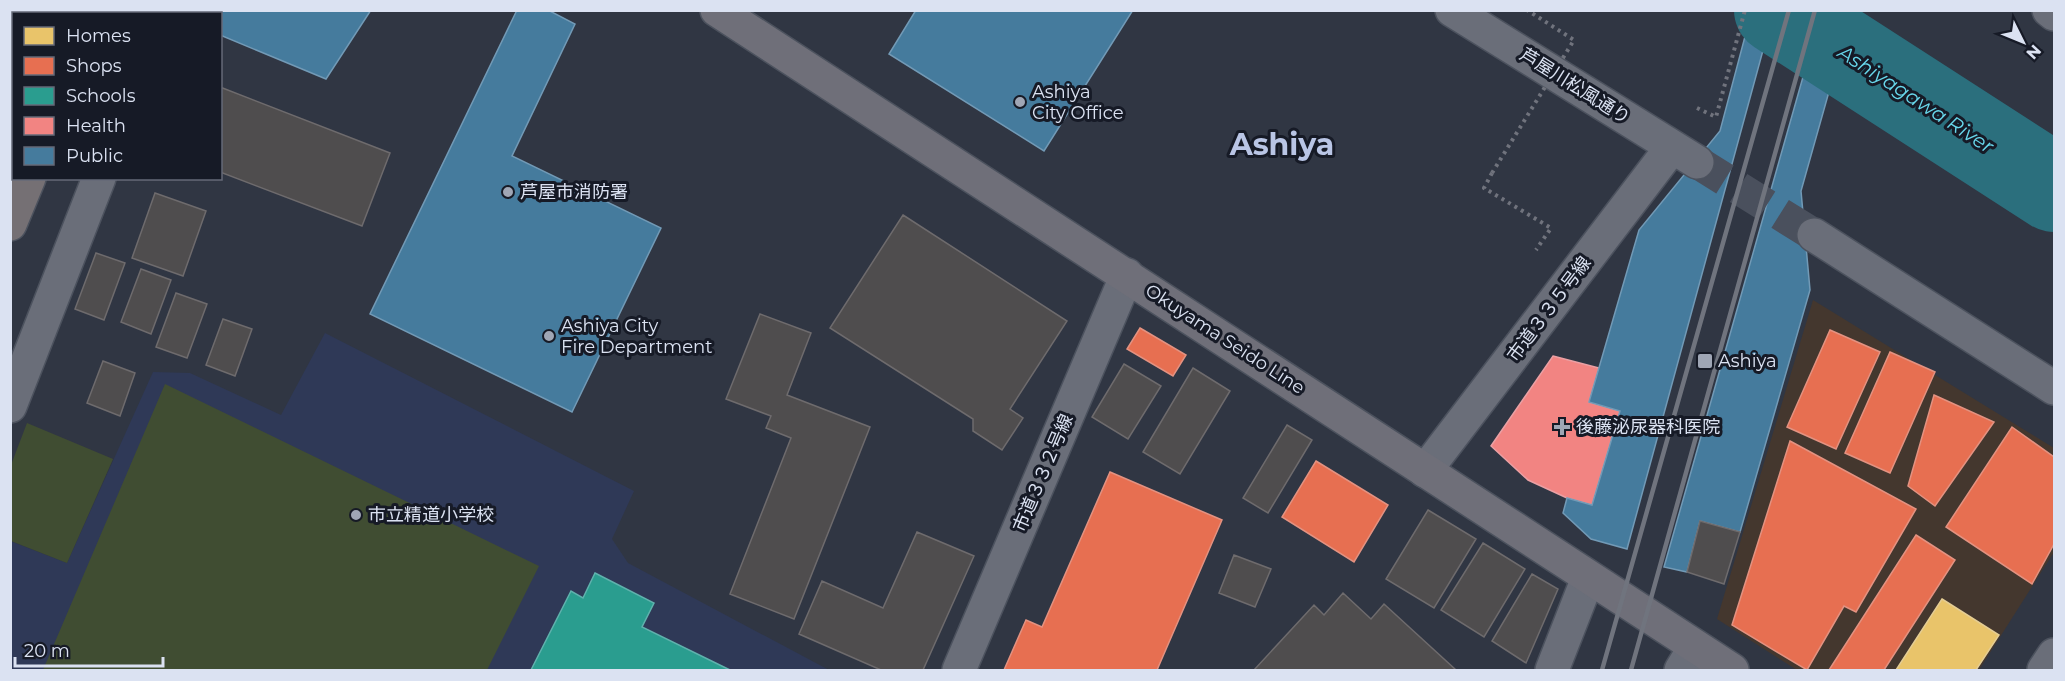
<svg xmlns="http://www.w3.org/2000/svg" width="2065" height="681" viewBox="0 0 2065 681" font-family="Montserrat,'Noto Sans JP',sans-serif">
<rect width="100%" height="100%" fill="#303643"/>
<!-- commercial -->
<path fill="#44372e" d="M1813,300L2054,448V552L1979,670H1797L1717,619Z"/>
<!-- built -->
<path fill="#2f3957" d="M325,333L634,491L612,539L628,563L829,670H11L10,541L67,563L153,372L190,373L281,415Z"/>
<!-- green -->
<path fill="#404d32" d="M165,384L539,566L487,670H43Z
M27,423L113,459L67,563L11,541V465Z"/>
<!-- homes -->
<path fill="#e9c46a" stroke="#e5cd93" stroke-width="1.5" d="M1942,599L1999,635L1976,670H1896Z"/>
<!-- shops -->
<path fill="#e76f51" stroke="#e39281" stroke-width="1.5" d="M1140,328L1186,355L1173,376L1127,349Z
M1830,330L1880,352L1836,449L1787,427Z
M1890,352L1935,372L1890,473L1845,453Z
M1934,395L1994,422L1935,506L1908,486Z
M2012,427L2054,457V544L2032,584L1946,527Z
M1790,441L1916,509L1856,612L1844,606L1807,670L1732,625Z
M1316,461L1388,505L1354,562L1282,517Z
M1110,472L1222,520L1157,670H1004L1026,620L1042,627Z
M1916,535L1955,560L1884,670H1829Z"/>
<!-- schools -->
<path fill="#2a9d8f" stroke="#5fb2ad" stroke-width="1.5" d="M595,573L654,603L642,627L730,670H531L571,591L583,598Z"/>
<!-- health -->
<path fill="#f28482" stroke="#eba0a4" stroke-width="1.5" d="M1553,356L1599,368L1589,402L1620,411L1592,505L1567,498L1528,480L1491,446Z"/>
<!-- public -->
<path fill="#457b9d" stroke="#729ab6" stroke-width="1.5" d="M205,10H371L326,79L220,35V14H203Z
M517,10H548L575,24L512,156L661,228L572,412L370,314Z
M916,10H1133L1044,151L889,54Z
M1752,10H1774L1627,549L1591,539L1563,513L1567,498L1592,505L1620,411L1589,402L1639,230L1720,131Z
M1822,10H1852L1801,191L1810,290L1740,532L1700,521L1687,572L1664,567Z"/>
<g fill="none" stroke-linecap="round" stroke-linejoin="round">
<!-- river -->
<path stroke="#2b6f7d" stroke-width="88" d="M1778,10L2054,188"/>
</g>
<!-- building -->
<path fill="#4f4d4e" stroke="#6e6b6d" stroke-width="1.5" d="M220,87L390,153L362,226L220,172Z
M155,193L206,211L183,276L132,258Z
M903,215L1067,321L1010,409L1023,418L1002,450L973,431V419L830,328Z
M96,253L125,263L104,320L75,309Z
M141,269L171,280L151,334L121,322Z
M176,293L207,304L187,358L156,347Z
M760,314L811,333L787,395L870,427L794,619L730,594L791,438L766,428L771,416L726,399Z
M223,319L252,329L235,376L206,365Z
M103,361L135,373L120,416L87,403Z
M1124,364L1161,386L1128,439L1092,417Z
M1193,368L1230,391L1180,474L1143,452Z
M1287,425L1312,440L1268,513L1243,498Z
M1428,510L1476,539L1434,608L1386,579Z
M1700,521L1740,532L1724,584L1687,572Z
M917,532L974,556L923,670H881L799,634L822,581L883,608Z
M1483,543L1525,569L1484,637L1441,610Z
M1234,555L1271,569L1255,607L1219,593Z
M1532,574L1558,589L1526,663L1492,641Z
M1343,593L1371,619L1384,604L1456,670H1254L1314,605L1324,615Z"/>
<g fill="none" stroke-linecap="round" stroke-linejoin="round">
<!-- tertiary-tunnel -->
<path stroke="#4a505d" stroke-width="33" stroke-dasharray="33 16" stroke-linecap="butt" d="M1697,162L1814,235"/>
<!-- minor casing -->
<g stroke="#4c525e" stroke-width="36">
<path id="minor" d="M163,14L164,10
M10,406L99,178
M959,670L1127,275
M1552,670L1588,578
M1681,670L1695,647"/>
</g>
<!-- tertiary casing -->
<g stroke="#4c525e" stroke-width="36">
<path id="tertiary" d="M1452,10L1697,162
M2049,10L2054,14
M1814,235L2054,388
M1425,471L1672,147
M2044,670L2054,655"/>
</g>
<!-- secondary casing -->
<g stroke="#4c525e" stroke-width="36">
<path id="secondary" d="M717,10L1732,670"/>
</g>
<!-- trunk casing -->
<g stroke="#4c525e" stroke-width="36">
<path id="trunk" d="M96,14L97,10
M10,224L29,178"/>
</g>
<!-- motorway casing -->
<g stroke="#4c525e" stroke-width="36">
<path id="motorway" d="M46,14L47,10
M10,100L14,92"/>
</g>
<!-- path -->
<path stroke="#70737d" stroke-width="4" stroke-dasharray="3 4.5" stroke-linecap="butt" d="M1697,108L1716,117L1745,10
M1492,173L1484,188L1551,228L1536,250"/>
<!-- minor -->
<use href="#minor" stroke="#6a6e79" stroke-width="33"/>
<!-- tertiary -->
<use href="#tertiary" stroke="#6a6e79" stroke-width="33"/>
<!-- secondary -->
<use href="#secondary" stroke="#6f6f79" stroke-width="33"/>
<!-- trunk -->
<use href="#trunk" stroke="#757074" stroke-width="33"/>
<!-- motorway -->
<use href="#motorway" stroke="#797175" stroke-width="33"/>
<!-- rail -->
<path stroke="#70747e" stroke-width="4.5" d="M1602,670L1789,10
M1631,670L1815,10"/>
<!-- path-bridge -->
<path stroke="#70737d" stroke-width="4" stroke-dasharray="3 4.5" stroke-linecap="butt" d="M1492,173L1574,40L1527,10"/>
</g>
<!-- markers -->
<g fill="#9fa6b5" stroke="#161a26" stroke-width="2">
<circle cx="1020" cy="102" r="6"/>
<circle cx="508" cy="192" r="6"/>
<circle cx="549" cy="336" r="6"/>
<rect x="1697" y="353" width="16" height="16" rx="3"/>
<path d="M1559 418h6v6h6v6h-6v6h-6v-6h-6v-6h6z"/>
<circle cx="356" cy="515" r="6"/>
</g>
<g text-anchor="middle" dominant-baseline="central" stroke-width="6" stroke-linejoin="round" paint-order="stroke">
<!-- street labels -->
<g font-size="18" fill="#dbe2f2" stroke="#161a26">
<text transform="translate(1575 86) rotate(32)">芦屋川松風通り</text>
<text transform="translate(1549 309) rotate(-53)">市道３３５号線</text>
<text transform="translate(1225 339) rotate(33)">Okuyama Seido Line</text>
<text transform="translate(1043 473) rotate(-67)">市道３３２号線</text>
</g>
<!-- poi labels -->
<g font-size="18" fill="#dbe2f2" stroke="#161a26" text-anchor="start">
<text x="1032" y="92">Ashiya<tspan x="1032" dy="21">City Office</tspan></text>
<text x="520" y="192">芦屋市消防署</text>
<text x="561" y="326">Ashiya City<tspan x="561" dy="21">Fire Department</tspan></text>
<text x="1718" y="361">Ashiya</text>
<text x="1576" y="427">後藤泌尿器科医院</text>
<text x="368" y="515">市立精道小学校</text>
</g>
<!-- water labels -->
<g font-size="20" font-style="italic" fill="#68d7eb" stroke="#161a26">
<text transform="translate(1916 99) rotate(33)">Ashiyagawa River</text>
</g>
<!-- town labels -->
<g font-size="30" font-weight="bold" fill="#b9c5e5" stroke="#161a26">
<text x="1282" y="144">Ashiya</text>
</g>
</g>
<!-- border -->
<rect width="2065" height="681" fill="none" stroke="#dbe2f2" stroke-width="24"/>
<!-- legend -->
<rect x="12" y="12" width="210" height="168" fill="#161a26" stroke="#656a78" stroke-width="1.5"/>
<rect x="24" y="27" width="30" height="18" fill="#e9c46a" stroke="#656a78" stroke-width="1.5"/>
<text x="66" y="42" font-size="18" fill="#dbe2f2">Homes</text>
<rect x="24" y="57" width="30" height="18" fill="#e76f51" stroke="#656a78" stroke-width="1.5"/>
<text x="66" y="72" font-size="18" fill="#dbe2f2">Shops</text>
<rect x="24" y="87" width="30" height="18" fill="#2a9d8f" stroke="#656a78" stroke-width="1.5"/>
<text x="66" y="102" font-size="18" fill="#dbe2f2">Schools</text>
<rect x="24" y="117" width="30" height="18" fill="#f28482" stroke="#656a78" stroke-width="1.5"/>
<text x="66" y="132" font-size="18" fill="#dbe2f2">Health</text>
<rect x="24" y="147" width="30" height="18" fill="#457b9d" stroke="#656a78" stroke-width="1.5"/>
<text x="66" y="162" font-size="18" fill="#dbe2f2">Public</text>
<!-- north arrow -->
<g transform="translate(2023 42) rotate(133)" stroke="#161a26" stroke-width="4.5" paint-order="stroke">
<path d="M0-4.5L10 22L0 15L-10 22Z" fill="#dbe2f2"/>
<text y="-9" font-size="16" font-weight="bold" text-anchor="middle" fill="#dbe2f2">N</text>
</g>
<!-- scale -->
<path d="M15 657v9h148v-9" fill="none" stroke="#dbe2f2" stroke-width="3"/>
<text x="24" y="657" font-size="18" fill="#dbe2f2" stroke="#161a26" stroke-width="4.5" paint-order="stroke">20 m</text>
</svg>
